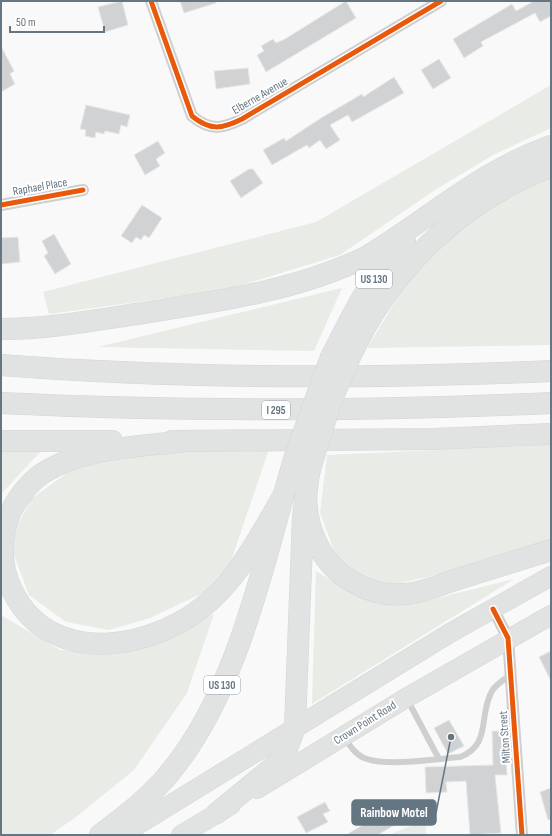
<svg xmlns="http://www.w3.org/2000/svg" width="552" height="836" viewBox="0 0 552 836" font-family="'Sofia Sans Condensed',sans-serif">
<rect width="100%" height="100%" fill="#f9f9f9"/>
<!-- green -->
<path fill="#e8ebe6" d="M551,85V128L493,155L435,190L340,255L225,290L49,314L43,292L316,222Z
M551,177V345L367,348L406,284L459,227L535,182Z
M342,288L314,351L98,347Z
M551,445V543L440,574L387,586L340,566L320,513L327,455Z
M1,447L42,450L1,494Z
M269,449L231,561L203,593L150,618L109,630L66,622L29,595L9,542L31,499L84,461L166,451Z
M316,571L361,598L413,604L514,579L312,704Z
M214,614L187,693L134,770L76,817L50,835H1V615L60,650H134Z
M425,820L426,835H389Z"/>
<!-- building -->
<path fill="#d0d2d3" stroke="#e8e8e8" d="M122,1L128,25L105,32L98,7Z
M180,1H216V3L184,13Z
M346,1L356,18L266,72L257,55L264,51L261,46L273,39L276,43L285,39Z
M534,1H551V16L540,22L535,13L481,42L483,46L464,58L453,39L512,4L516,11Z
M1,46L14,71L10,74L15,84L1,92Z
M439,59L451,78L433,89L421,70Z
M248,68L250,84L216,89L214,71Z
M394,77L404,93L352,122L348,115L330,125L340,140L326,149L320,140L309,148L307,145L272,165L263,150L284,138L286,141L321,118L362,94L363,97Z
M86,105L130,115L127,127L121,125L119,134L105,131L104,134L96,132L95,138L85,136L86,130L80,129Z
M158,141L165,153L156,159L160,166L145,175L134,155Z
M249,169H253L263,183L241,198L230,181Z
M142,205L162,218L149,238L144,235L141,240L136,237L132,243L121,236Z
M54,234L71,264L55,274L44,256L48,253L42,241Z
M18,237L20,262L1,264V238Z
M551,651V681L539,657Z
M449,720L464,746L448,754L434,728Z
M492,731H505L507,775H495L501,833L470,835L466,781L446,782L447,792L426,793L425,767L493,765Z
M551,788V819L548,820L540,792Z
M325,802L330,811L323,814L328,822L306,833L297,817Z
M396,805L404,819L378,835H346Z"/>
<g fill="none" stroke-linecap="round" stroke-linejoin="round">
<!-- trunk casing -->
<g stroke="#d5d6d6" stroke-width="20">
<path id="trunk" d="M257,789L406,698L551,615
M121,835L450,633L551,576
M181,835L231,805"/>
</g>
<!-- motorway casing -->
<g stroke="#d5d6d6" stroke-width="22">
<path id="motorway" d="M1,329C49,329 96,320 143,313C219,301 295,291 366,257C429,219 480,171 551,146
M331,357C352,316 372,273 405,240
M350,357C390,270 461,200 551,167
M1,365C184,379 367,379 551,371
M1,403C184,412 368,411 551,403
M1,441H112
M172,441L435,439L551,434
M185,441C139,447 84,447 43,473C27,484 13,503 7,521C0,545 1,569 13,592C52,670 158,649 211,600C242,571 261,534 282,498
M315,453C312,462 309,471 308,480C301,519 318,563 353,582C368,591 387,596 405,594C422,593 439,585 455,580C487,570 519,560 551,550
M217,813L278,763L287,749L295,727L303,516L308,481
M100,835C126,815 152,796 172,770C241,685 264,556 296,453"/>
</g>
<!-- service -->
<path stroke="#cecfd0" stroke-width="6" d="M407,699L439,759
M345,738C350,746 355,754 364,758C386,767 435,759 460,757C492,745 478,715 492,691C496,684 504,680 510,675"/>
<!-- minor -->
<path stroke="#cecfd0" stroke-width="12" d="M151,1L192,116C210,131 222,129 242,119L441,1
M1,205L83,190
M493,609L508,638L522,835"/>
<!-- trunk -->
<use href="#trunk" stroke="#e1e2e2" stroke-width="19"/>
<!-- motorway -->
<use href="#motorway" stroke="#e1e2e2" stroke-width="21"/>
<!-- motorway-bridge casing -->
<g stroke="#d5d6d6" stroke-width="22" stroke-linecap="butt">
<path id="motorway-bridge" d="M296,453L331,357
M315,453L332,399L350,357"/>
</g>
<!-- motorway-bridge -->
<use href="#motorway-bridge" stroke="#e1e2e2" stroke-width="21"/>
<!-- cycleway casing -->
<g stroke="#fff" stroke-width="8">
<path id="cycleway" d="M151,1L192,116C210,131 222,129 242,119L441,1
M1,205L83,190
M493,609L508,638L522,835"/>
</g>
<!-- cycleway -->
<use href="#cycleway" stroke="#e8590c" stroke-width="5"/>
</g>
<g text-anchor="middle" dominant-baseline="central" stroke-width="4" stroke-linejoin="round" paint-order="stroke">
<!-- shield labels -->
<g fill="#fff" stroke="#939fa8" stroke-width="1">
<rect x="356" y="270" width="36" height="18" rx="3"/>
<rect x="262" y="401" width="28" height="18" rx="3"/>
<rect x="204" y="676" width="36" height="18" rx="3"/>
</g>
<g font-size="11" font-weight="bold" fill="#657683">
<text x="374" y="279">US 130</text>
<text x="276" y="410">I 295</text>
<text x="222" y="685">US 130</text>
</g>
<!-- street labels -->
<g font-size="12" fill="#657683" stroke="#fff">
<text transform="translate(260 96) rotate(-30)">Elberne Avenue</text>
<text transform="translate(40 187) rotate(-10)">Raphael Place</text>
<text transform="translate(365 723) rotate(-32)">Crown Point Road</text>
<text transform="translate(505 737) rotate(-94)">Milton Street</text>
</g>
</g>
<!-- callouts -->
<path fill="none" stroke="#657683" stroke-width="1.5" d="M451 737L436 813"/>
<circle fill="#657683" stroke="#fff" stroke-width="1.5" cx="451" cy="737" r="4"/>
<rect fill="#657683" stroke="#657683" stroke-width="1.5" x="352" y="800" width="84" height="25" rx="4"/>
<g font-size="13" text-anchor="middle" font-weight="bold" fill="#fff">
<text x="394" y="817">Rainbow Motel</text>
</g>
<!-- border -->
<rect width="552" height="836" fill="none" stroke="#657683" stroke-width="4"/>
<!-- scale -->
<path d="M10 26v6h94v-6" fill="none" stroke="#657683" stroke-width="2"/>
<text x="16" y="26" font-size="12" fill="#657683" stroke="#ffffff" stroke-width="3" paint-order="stroke">50 m</text>
</svg>
